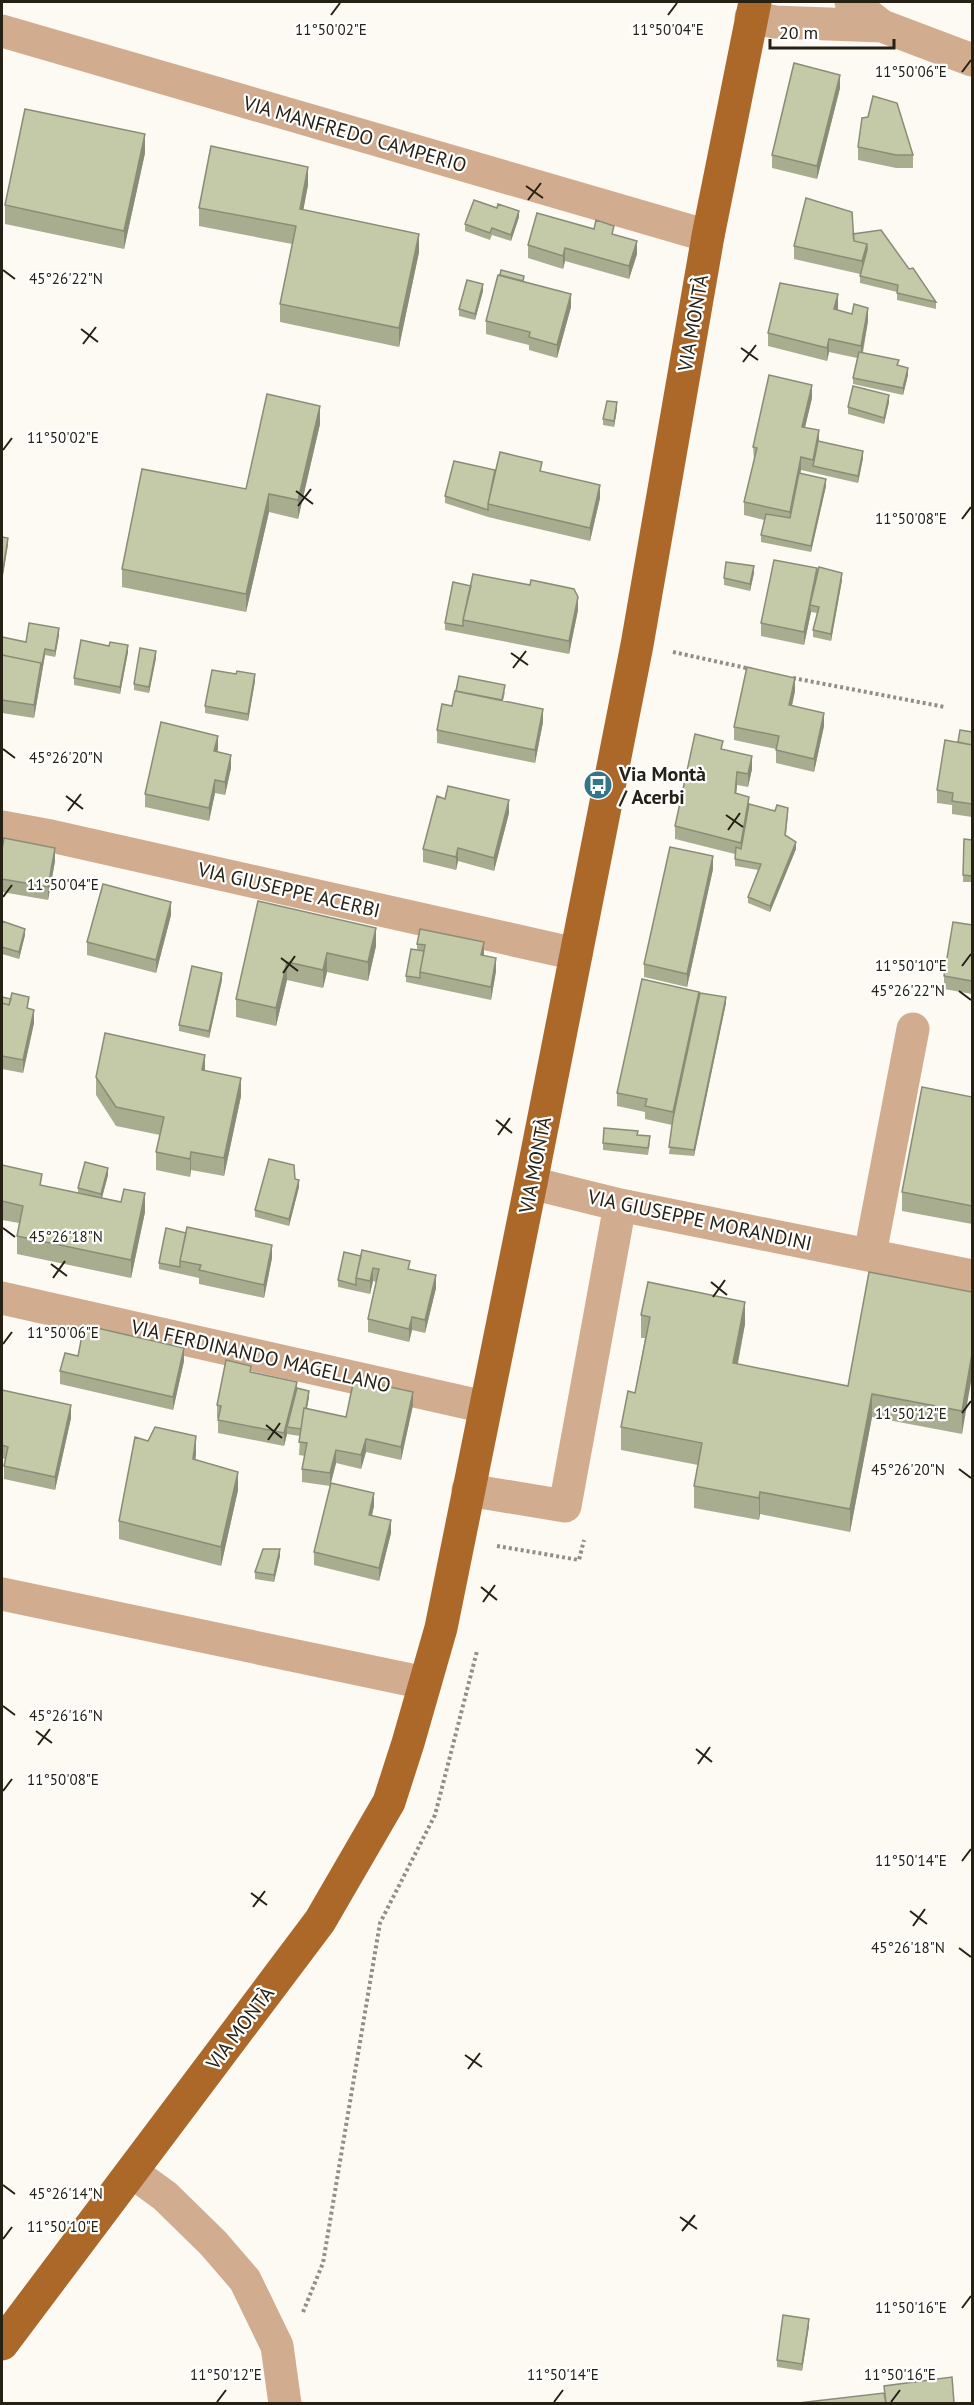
<svg xmlns="http://www.w3.org/2000/svg" width="974" height="2405" viewBox="0 0 974 2405" font-family="'PT Sans',sans-serif">
<rect width="100%" height="100%" fill="#fdfaf4"/>
<g fill="none" stroke-linecap="round" stroke-linejoin="round">
<!-- path -->
<path stroke="#928e85" stroke-width="4" stroke-dasharray="3 3" stroke-linecap="butt" d="M673,652L751,669
M793,678L945,707
M497,1546L579,1560L584,1540
M303,2312L323,2263L380,1923L435,1815L477,1651"/>
<!-- minor -->
<path stroke="#d2ac8e" stroke-width="33" d="M851,2L882,26L972,60
M751,17L775,22L882,26
M2,31L708,236
M2,827L51,836L576,954
M531,1183L620,1205L972,1276
M870,1254L913,1029
M2,1298L485,1407
M468,1490L565,1506L620,1205
M2,1594L425,1683
M132,2172L165,2196L213,2243L245,2280L277,2346L285,2404"/>
<!-- major -->
<path stroke="#ab6829" stroke-width="33" d="M2,2344L320,1921L389,1802L408,1743L441,1628L531,1183L637,645L708,236L755,2"/>
</g>
<!-- wall -->
<path fill="#a9ad90" d="M840,88L817,179L772,168V155Z
M868,117L913,155V168H896L858,160V147Z
M145,153L124,249L5,224V205Z
M308,185L303,210L419,252L399,347L280,322V304L292,244L199,226V208Z
M519,217L511,241L492,235L490,240L465,231V224Z
M614,234L637,254L629,279L565,261L563,269L528,258V245Z
M853,234L909,269L936,302V309L897,300V292L860,283V274L794,259V246Z
M524,282L571,307L557,358L529,350V345L486,334V321Z
M483,291L475,320L459,316V309Z
M838,308L837,310L868,321L863,353L899,365L908,375L903,395L853,384V378L857,358L829,352L827,361L768,346V333Z
M812,398L805,427L819,442L863,458L858,483L801,470L800,473L826,486L811,552L761,542V535L764,520L744,515V502L754,460L753,447Z
M889,402L884,424L848,414V407Z
M617,409L614,427L603,425V419Z
M320,424L298,519L269,512L246,612L122,587V569L246,489Z
M495,470L542,471L600,498L590,541L488,517L445,503V496Z
M754,573L750,591L724,585V578Z
M817,578L842,580L831,641L813,637V630L817,613L811,612L804,645L761,636V623Z
M453,582L578,610L569,654L445,630V623Z
M59,635L55,657L45,655L34,718L2,713V637L26,642Z
M128,652L120,694L74,685V678Z
M156,658L149,693L134,690V684Z
M236,674L255,681L248,721L205,713V706Z
M795,691L792,706L824,726L814,772L776,763V749L734,740V727Z
M505,692L503,701L543,722L535,763L437,743V730L452,706Z
M972,732V817L952,814V805L937,803V790L958,742Z
M218,749L217,752L231,768L225,795L215,793L209,821L145,807V794Z
M723,749L752,769L748,787L737,785L736,794L749,804L788,815L786,835L796,849L770,912L748,903V897L758,870L735,866V854L675,839V826Z
M445,799L509,813L494,871L458,861L456,870L423,862V849Z
M964,839L972,840V882H963Z
M2,849L55,861L48,900L2,892Z
M713,869L687,987L644,977V964Z
M258,901L376,946L368,981L327,972L323,988L287,980L276,1026L236,1017V999Z
M171,915L156,973L87,955V942Z
M2,921L25,935L19,959L2,954Z
M972,925V994L944,989V976Z
M417,944L484,955L496,971L491,1000L406,982V976L417,950Z
M222,980L209,1038L179,1031V1025Z
M2,997L29,1009L34,1023L23,1073L2,1069Z
M699,1000L726,1003L694,1156L669,1154L672,1125L645,1119V1112L617,1106V1093Z
M205,1070L241,1096L224,1176L191,1170L190,1177L156,1170V1152L160,1135L116,1126L96,1095V1077Z
M972,1097V1224L902,1211V1192Z
M637,1135L650,1143L648,1155L603,1150V1143Z
M2,1165L42,1186L78,1193V1188L108,1175L102,1198L145,1212L131,1278L17,1254V1236L19,1223L2,1220Z
M295,1179L299,1187L289,1226L255,1217V1210Z
M166,1228L272,1258L264,1298L199,1284V1278L159,1269V1263Z
M344,1252L410,1269L436,1288L425,1333L412,1330L409,1342L368,1332V1319L376,1282L373,1281L370,1294L338,1287V1280Z
M972,1292L962,1434L872,1417L850,1532L760,1514L759,1520L694,1508V1486L698,1465L621,1450V1427L635,1393L645,1338H641V1315L745,1324L738,1364L848,1386Z
M78,1356L184,1361L173,1410L60,1384V1371Z
M251,1373L297,1388L309,1397L307,1409L346,1417L413,1405L401,1460L366,1452L361,1469L336,1463L331,1483L374,1506L372,1515L391,1533L379,1581L314,1565V1552L330,1486L302,1482V1469L305,1456L299,1455L300,1436L287,1434L284,1446L218,1433V1418H217V1405Z
M2,1390L71,1418L55,1490L4,1479V1466L5,1459L2,1458Z
M196,1454L195,1460L238,1490L221,1566L119,1539V1521Z
M280,1556L274,1582L255,1579V1572Z
M809,2326L802,2371L777,2367V2360Z"/>
<!-- shaded-wall -->
<path fill="#898d76" d="M840,75V88L817,179V166Z
M145,134V153L124,249V231Z
M308,167V185L300,228V209Z
M519,211V217L511,241V235Z
M419,234V252L399,347V328Z
M637,241V254L629,279V266Z
M867,244V257L862,274V261Z
M565,248V261L563,269V256Z
M483,284V291L475,320V314Z
M571,294V307L557,358V345Z
M838,294V308L834,322V309Z
M868,308V321L861,359V346Z
M829,339V352L827,361V348Z
M908,368V375L903,395V388Z
M812,385V398L802,440V427Z
M889,395V402L884,424V418Z
M617,402V409L614,427V421Z
M320,406V424L298,519V500Z
M819,430V443L813,466V460Z
M863,451V458L858,483V476Z
M801,457V470L790,525V512Z
M826,479V486L811,552V546Z
M600,485V498L590,541V528Z
M269,494V512L246,612V594Z
M8,538V545L2,582V575Z
M754,566V573L750,591V584Z
M817,568V581L810,605L811,612L804,645V632Z
M842,573V580L831,641V634Z
M578,597V610L569,654V641Z
M59,628V635L55,657V651Z
M128,645V652L120,694V687Z
M45,649V655L34,718V705Z
M156,651V658L149,693V687Z
M255,674V681L248,721V714Z
M795,678V691L789,718V705Z
M543,709V722L535,763V750Z
M824,713V726L814,772V759Z
M218,736V749L214,764V751Z
M231,755V768L225,795V782Z
M752,756V769L748,787V774Z
M737,772V785L735,806V793Z
M215,780V793L209,821V808Z
M749,797V810L741,856V843Z
M509,800V813L494,871V858Z
M796,842V849L770,912V906Z
M55,848V861L48,900V887Z
M458,848V861L456,870V857Z
M713,856V869L687,987V974Z
M171,902V915L156,973V960Z
M376,928V946L368,981V962Z
M25,929V935L19,959V952Z
M484,942V955H481Z
M327,953V972L323,988V970Z
M496,958V971L491,1000V987Z
M287,962V980L276,1026V1008Z
M222,973V980L209,1038V1031Z
M699,992V1005L673,1125V1112Z
M726,997V1003L694,1156V1150Z
M34,1010V1023L23,1073V1060Z
M205,1055V1073L202,1070Z
M241,1078V1096L224,1176V1158Z
M191,1152V1170L190,1177V1159Z
M108,1168V1175L101,1201V1194Z
M299,1180V1187L289,1226V1219Z
M145,1193V1212L131,1278V1260Z
M272,1245V1258L264,1298V1285Z
M373,1268V1281L370,1294V1281Z
M436,1275V1288L425,1333V1320Z
M745,1302V1324L733,1386V1363Z
M412,1317V1330L409,1342V1329Z
M184,1348V1361L173,1410V1397Z
M972,1354V1376L962,1434V1411Z
M297,1382V1395L287,1427V1434L284,1446V1433Z
M309,1391V1397L301,1436V1429Z
M413,1392V1405L401,1460V1447Z
M872,1394V1417L850,1532V1509Z
M71,1405V1418L55,1490V1477Z
M196,1436V1454L193,1478V1459Z
M366,1439V1452L361,1469V1455Z
M336,1450V1463L330,1486V1473Z
M238,1472V1490L221,1566V1547Z
M760,1492V1514L759,1520V1498Z
M374,1493V1506L369,1528V1515Z
M391,1520V1533L379,1581V1568Z
M280,1549V1556L274,1582V1575Z
M809,2319V2326L802,2371V2364Z"/>
<!-- building -->
<path fill="#c4c9a8" stroke="#898d76" stroke-width="1.5" d="M794,63L840,75L817,166L772,155Z
M873,96L897,103L913,155H896L858,147L862,118L868,117Z
M25,109L145,134L124,231L5,205Z
M211,146L308,167L300,209L419,234L399,328L280,304L296,226L199,208Z
M806,198L852,212L854,241L867,244L862,261L794,246Z
M474,200L497,208L498,204L519,211L511,235L492,228L490,233L465,224Z
M537,213L594,229L596,220L614,226L612,234L637,241L629,266L565,248L563,256L528,245Z
M881,230L909,269L913,268L936,302L897,293L898,285L860,276L867,250V244L854,241L853,234Z
M501,270L524,276L523,281L500,275Z
M498,275L571,294L557,345L529,337L530,332L486,321Z
M467,280L483,284L475,314L459,309Z
M780,283L838,294L834,309L852,314L854,304L868,308L861,346L829,339L827,348L768,333Z
M859,352L899,360L897,365L908,368L903,388L853,378Z
M769,375L812,385L802,427L819,430L813,460L801,457L790,512L744,502L757,448L753,447Z
M853,386L889,395L884,418L848,407Z
M267,394L320,406L298,500L269,494L246,594L122,569L142,469L246,489Z
M607,401L617,402L614,421L603,419Z
M818,441L863,451L858,476L813,466Z
M500,452L542,462L540,471L600,485L590,528L488,504Z
M454,461L495,470L488,504V510L445,496Z
M799,473L826,479L811,546L761,535L766,514L790,518Z
M2,537L8,538L2,575Z
M774,560L817,568L804,632L761,623Z
M726,562L754,566L750,584L724,578Z
M819,567L842,573L831,634L813,630L819,607L810,605Z
M473,574L530,585L531,580L574,589L578,597L569,641L463,620Z
M453,582L471,586L463,620V626L445,623Z
M29,623L59,628L55,651L45,649L41,669V663L2,655V637L26,642Z
M81,640L109,646L110,642L128,645L120,687L74,678Z
M140,648L156,651L149,687L134,684Z
M2,655L41,663L34,705L2,700Z
M747,667L795,678L789,705L824,713L814,759L776,750L779,736L734,727Z
M212,670L236,674L237,671L255,674L248,714L205,706Z
M459,676L505,685L502,700L456,691Z
M455,691L543,709L535,750L437,730L442,704L452,706Z
M161,722L218,736L214,751L231,755L225,782L215,780L209,808L145,794Z
M960,730L972,732V745L958,742Z
M695,734L723,741L721,749L752,756L748,774L737,772L735,793L749,797L741,843L675,826Z
M945,740L972,745V804L952,801L953,793L937,790Z
M448,786L509,800L494,858L458,848L456,857L423,849L437,796L445,799Z
M749,804L775,811L777,805L788,808L785,835L796,842L770,906L748,897L761,864L735,859L736,847L741,849Z
M4,838L55,848L48,887L2,879V849Z
M964,839L972,840V876L963,875Z
M670,847L713,856L687,974L644,964Z
M103,884L171,902L156,960L87,942Z
M258,901L376,928L368,962L327,953L323,970L287,962L276,1008L236,999Z
M2,921L25,929L19,952L2,947Z
M953,922L972,925V981L944,976Z
M420,929L484,942L481,955L496,958L491,987L420,972L425,945L417,944Z
M411,949L424,951L420,972V978L406,976Z
M192,966L222,973L209,1031L179,1025Z
M642,979L699,992L673,1112L645,1106L647,1099L617,1093Z
M12,993L29,997L27,1008L34,1010L23,1060L2,1056V1003L9,1005Z
M700,993L726,997L694,1150L669,1147L673,1118Z
M2,997L11,999L9,1005L2,1003Z
M105,1033L205,1055L202,1070L241,1078L224,1158L191,1152L190,1159L156,1152L164,1117L116,1107L96,1077Z
M922,1087L972,1097V1206L902,1192Z
M604,1128L638,1131L637,1135L650,1136L648,1148L603,1143Z
M269,1159L294,1165L295,1179L299,1180L289,1219L255,1210Z
M85,1162L108,1168L101,1194L78,1188Z
M2,1165L42,1174L40,1185L121,1202L124,1189L145,1193L131,1260L17,1236L23,1206L2,1201Z
M187,1227L272,1245L264,1285L199,1270L201,1265L180,1261Z
M166,1228L186,1233L180,1261V1267L159,1263Z
M362,1250L410,1261L408,1269L436,1275L425,1320L412,1317L409,1329L368,1319L379,1269L373,1268L370,1281L356,1278Z
M344,1252L361,1256L356,1278V1285L338,1280Z
M869,1272L972,1292V1354L962,1411L872,1394L850,1509L760,1492L759,1498L694,1486L702,1443L621,1427L628,1391L635,1393L650,1317L641,1315L648,1282L745,1302L733,1363L848,1386Z
M84,1325L184,1348L173,1397L60,1371L65,1353L78,1356Z
M226,1360L251,1366L250,1372L297,1382L284,1433L218,1420L221,1406L217,1405Z
M354,1379L413,1392L401,1447L366,1439L361,1455L336,1450L330,1473L302,1469L307,1443L299,1442L304,1408L346,1417Z
M297,1388L309,1391L306,1408H304L301,1429L287,1427Z
M2,1390L71,1405L55,1477L4,1466L8,1447L2,1445Z
M155,1427L196,1436L193,1459L238,1472L221,1547L119,1521L135,1437L148,1441Z
M331,1483L374,1493L369,1515L391,1520L379,1568L314,1552Z
M263,1549H280L274,1575L255,1572Z
M783,2315L809,2319L802,2364L777,2360Z
M952,2377L954,2403H886L884,2386Z
M884,2393L886,2403H798Z"/>
<!-- ticks -->
<path fill="none" stroke="#262115" stroke-width="2" d="M331,15L340,3M668,15L677,3M962,72L971,60M526,186L543,198M528,200L541,183M3,270L15,279M81,329L98,342M83,344L96,327M741,348L758,360M743,362L756,345M3,450L12,438M296,491L313,504M298,506L311,489M962,519L971,507M511,653L528,665M513,668L526,651M3,749L15,758M66,796L83,809M68,811L81,794M726,815L743,827M728,830L740,813M3,897L12,885M281,958L298,971M962,966L971,954M283,973L295,956M959,991L971,1000M496,1120L512,1133M498,1135L510,1118M3,1228L15,1237M51,1264L67,1276M53,1278L65,1261M711,1282L727,1295M713,1297L725,1280M3,1344L12,1332M962,1413L971,1401M266,1425L282,1438M268,1440L280,1423M959,1469L971,1478M481,1587L497,1600M483,1602L495,1585M3,1706L15,1715M36,1731L52,1743M38,1745L50,1729M696,1749L712,1762M698,1764L710,1747M3,1791L12,1779M962,1861L971,1849M251,1893L267,1905M253,1907L265,1891M910,1911L927,1924M913,1926L925,1909M959,1948L971,1957M465,2055L482,2067M468,2069L480,2053M3,2185L15,2194M680,2217L697,2229M682,2231L695,2215M3,2239L12,2227M962,2308L971,2296M217,2402L226,2390M554,2402L563,2390M891,2402L900,2390"/>
<!-- icons -->
<defs>
<g id="bus-disc" transform="scale(1.5)"><circle r="9.5" fill="#357589" stroke="#fff"/><path d="M-5-6H5V4H4V6H2V4H-2V6H-4V4H-5ZM-3.5-4V0h7V-4ZM-3.5 1.2v1.5H-2V1.2ZM2 1.2v1.5H3.5V1.2Z" fill="#fff"/></g>
</defs>
<g fill-rule="evenodd">
<use href="#bus-disc" x="598" y="785"/>
</g>
<g text-anchor="middle" dominant-baseline="central" stroke-width="4.5" stroke-linejoin="round" paint-order="stroke">
<!-- street labels -->
<g font-size="20" fill="#262115" stroke="#fff">
<text transform="translate(355 134) rotate(16)">VIA MANFREDO CAMPERIO</text>
<text transform="translate(693 323) rotate(-80)">VIA MONTÀ</text>
<text transform="translate(289 890) rotate(13)">VIA GIUSEPPE ACERBI</text>
<text transform="translate(535 1165) rotate(-79)">VIA MONTÀ</text>
<text transform="translate(700 1220) rotate(12)">VIA GIUSEPPE MORANDINI</text>
<text transform="translate(261 1356) rotate(13)">VIA FERDINANDO MAGELLANO</text>
<text transform="translate(240 2028) rotate(-53)">VIA MONTÀ</text>
</g>
<!-- poi labels -->
<g font-size="20" font-weight="bold" fill="#262115" stroke="#fff" text-anchor="start">
<text x="619" y="774">Via Montà<tspan x="619" dy="23">/ Acerbi</tspan></text>
</g>
</g>
<g font-size="15" text-anchor="middle" fill="#262115" stroke="#fff" stroke-width="4.5" stroke-linejoin="round" paint-order="stroke">
<text x="331" y="35">11°50'02"E</text>
<text x="668" y="35">11°50'04"E</text>
<text x="911" y="77">11°50'06"E</text>
<text x="66" y="284">45°26'22"N</text>
<text x="63" y="443">11°50'02"E</text>
<text x="911" y="524">11°50'08"E</text>
<text x="66" y="763">45°26'20"N</text>
<text x="63" y="890">11°50'04"E</text>
<text x="911" y="971">11°50'10"E</text>
<text x="908" y="996">45°26'22"N</text>
<text x="66" y="1242">45°26'18"N</text>
<text x="63" y="1338">11°50'06"E</text>
<text x="911" y="1419">11°50'12"E</text>
<text x="908" y="1475">45°26'20"N</text>
<text x="66" y="1721">45°26'16"N</text>
<text x="63" y="1785">11°50'08"E</text>
<text x="911" y="1866">11°50'14"E</text>
<text x="908" y="1953">45°26'18"N</text>
<text x="66" y="2199">45°26'14"N</text>
<text x="63" y="2232">11°50'10"E</text>
<text x="911" y="2313">11°50'16"E</text>
<text x="226" y="2380">11°50'12"E</text>
<text x="563" y="2380">11°50'14"E</text>
<text x="900" y="2380">11°50'16"E</text>
</g>
<!-- border -->
<rect width="974" height="2405" fill="none" stroke="#262115" stroke-width="6"/>
<!-- scale -->
<path d="M770 39v9h124v-9" fill="none" stroke="#262115" stroke-width="3"/>
<text x="779" y="39" font-size="18" fill="#262115" stroke="#ffffff" stroke-width="4.5" paint-order="stroke">20 m</text>
</svg>
